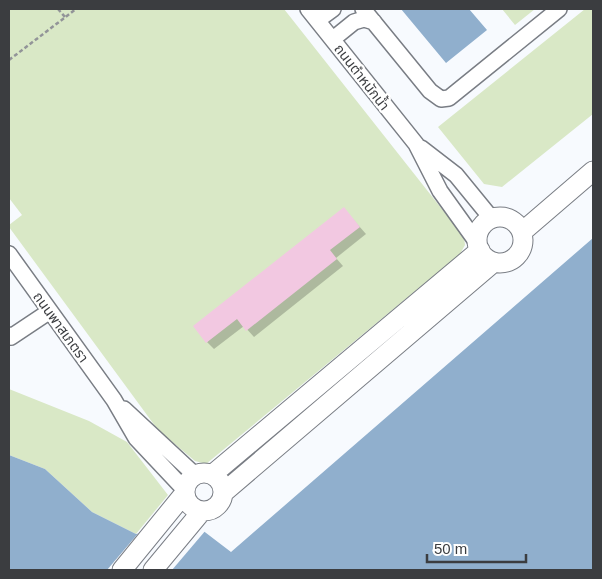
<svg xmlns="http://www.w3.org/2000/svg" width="602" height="579" viewBox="0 0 602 579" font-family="Arial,'Noto Sans Thai',sans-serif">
<rect width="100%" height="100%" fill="#f7fafe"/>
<!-- green -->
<path fill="#d9e8c6" d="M9,9H284L464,237L465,245L460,254L206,464L195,461L158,430L9,227V225L22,215L9,198Z
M502,9H535L515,25Z
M585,9H593V114L502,187L484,184L438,127Z
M9,389L89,421L127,442L168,495L136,534L92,512L45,469L9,455Z"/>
<!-- water -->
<path fill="#90afcd" d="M401,9H469L487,30L446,63Z
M593,238V570H9V455L45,469L92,512L136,534L193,523L231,552Z"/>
<!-- pier -->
<path fill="#f7fafe" d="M194,521L206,530L172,570H107L141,530Z"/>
<!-- shadow -->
<path fill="#0003" d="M344,209L366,234L336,258L343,266L254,337L244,326L214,349L207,342Z"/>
<!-- building -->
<path fill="#f2c8e1" d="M344,207L360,227L330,250L337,259L246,331L237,319L206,343L193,326Z"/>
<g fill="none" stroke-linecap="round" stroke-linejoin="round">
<!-- minor casing -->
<g stroke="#797d84" stroke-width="18">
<path id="minor" d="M308,9L416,144L440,191L478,244
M363,9L430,91L441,99L449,98L559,9
M318,20L333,9
M333,39L354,22L364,19L374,22
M421,148L456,175L492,219
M9,254L114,400L136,438L184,489
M9,335L11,337L50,311
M124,409L194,474"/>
</g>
<!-- major casing -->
<g stroke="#797d84" stroke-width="21">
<path id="major" d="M477 240a23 23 0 1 1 46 0a23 23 0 1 1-46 0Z
M522,232L593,171
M185 492a19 19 0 1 1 38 0a19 19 0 1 1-38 0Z
M213,474L480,250
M223,493L494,262
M122,570L184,494
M153,570L202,511"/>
</g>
<!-- path -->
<path stroke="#929498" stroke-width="2.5" stroke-dasharray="4 2.5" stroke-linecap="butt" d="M58,9L65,17
M9,60L76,9"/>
<!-- minor -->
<use href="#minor" stroke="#fff" stroke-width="15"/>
<!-- major -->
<use href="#major" stroke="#fff" stroke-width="19"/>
</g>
<g text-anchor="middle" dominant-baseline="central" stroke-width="4.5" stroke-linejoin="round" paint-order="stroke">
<!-- street labels -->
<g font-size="14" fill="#3b3d40" stroke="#fff">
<text transform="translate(362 77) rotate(52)">ถนนตำหนักน้ำ</text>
<text transform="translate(61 327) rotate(54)">ถนนพาสเภตรา</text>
</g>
</g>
<!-- border -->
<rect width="602" height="579" fill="none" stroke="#3b3d40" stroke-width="20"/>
<!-- scale -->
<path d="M427 554v8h99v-8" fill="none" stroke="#3b3d40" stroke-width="2.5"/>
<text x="434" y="554" font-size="15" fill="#3b3d40" stroke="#ffffff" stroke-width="4" paint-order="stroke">50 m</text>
</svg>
